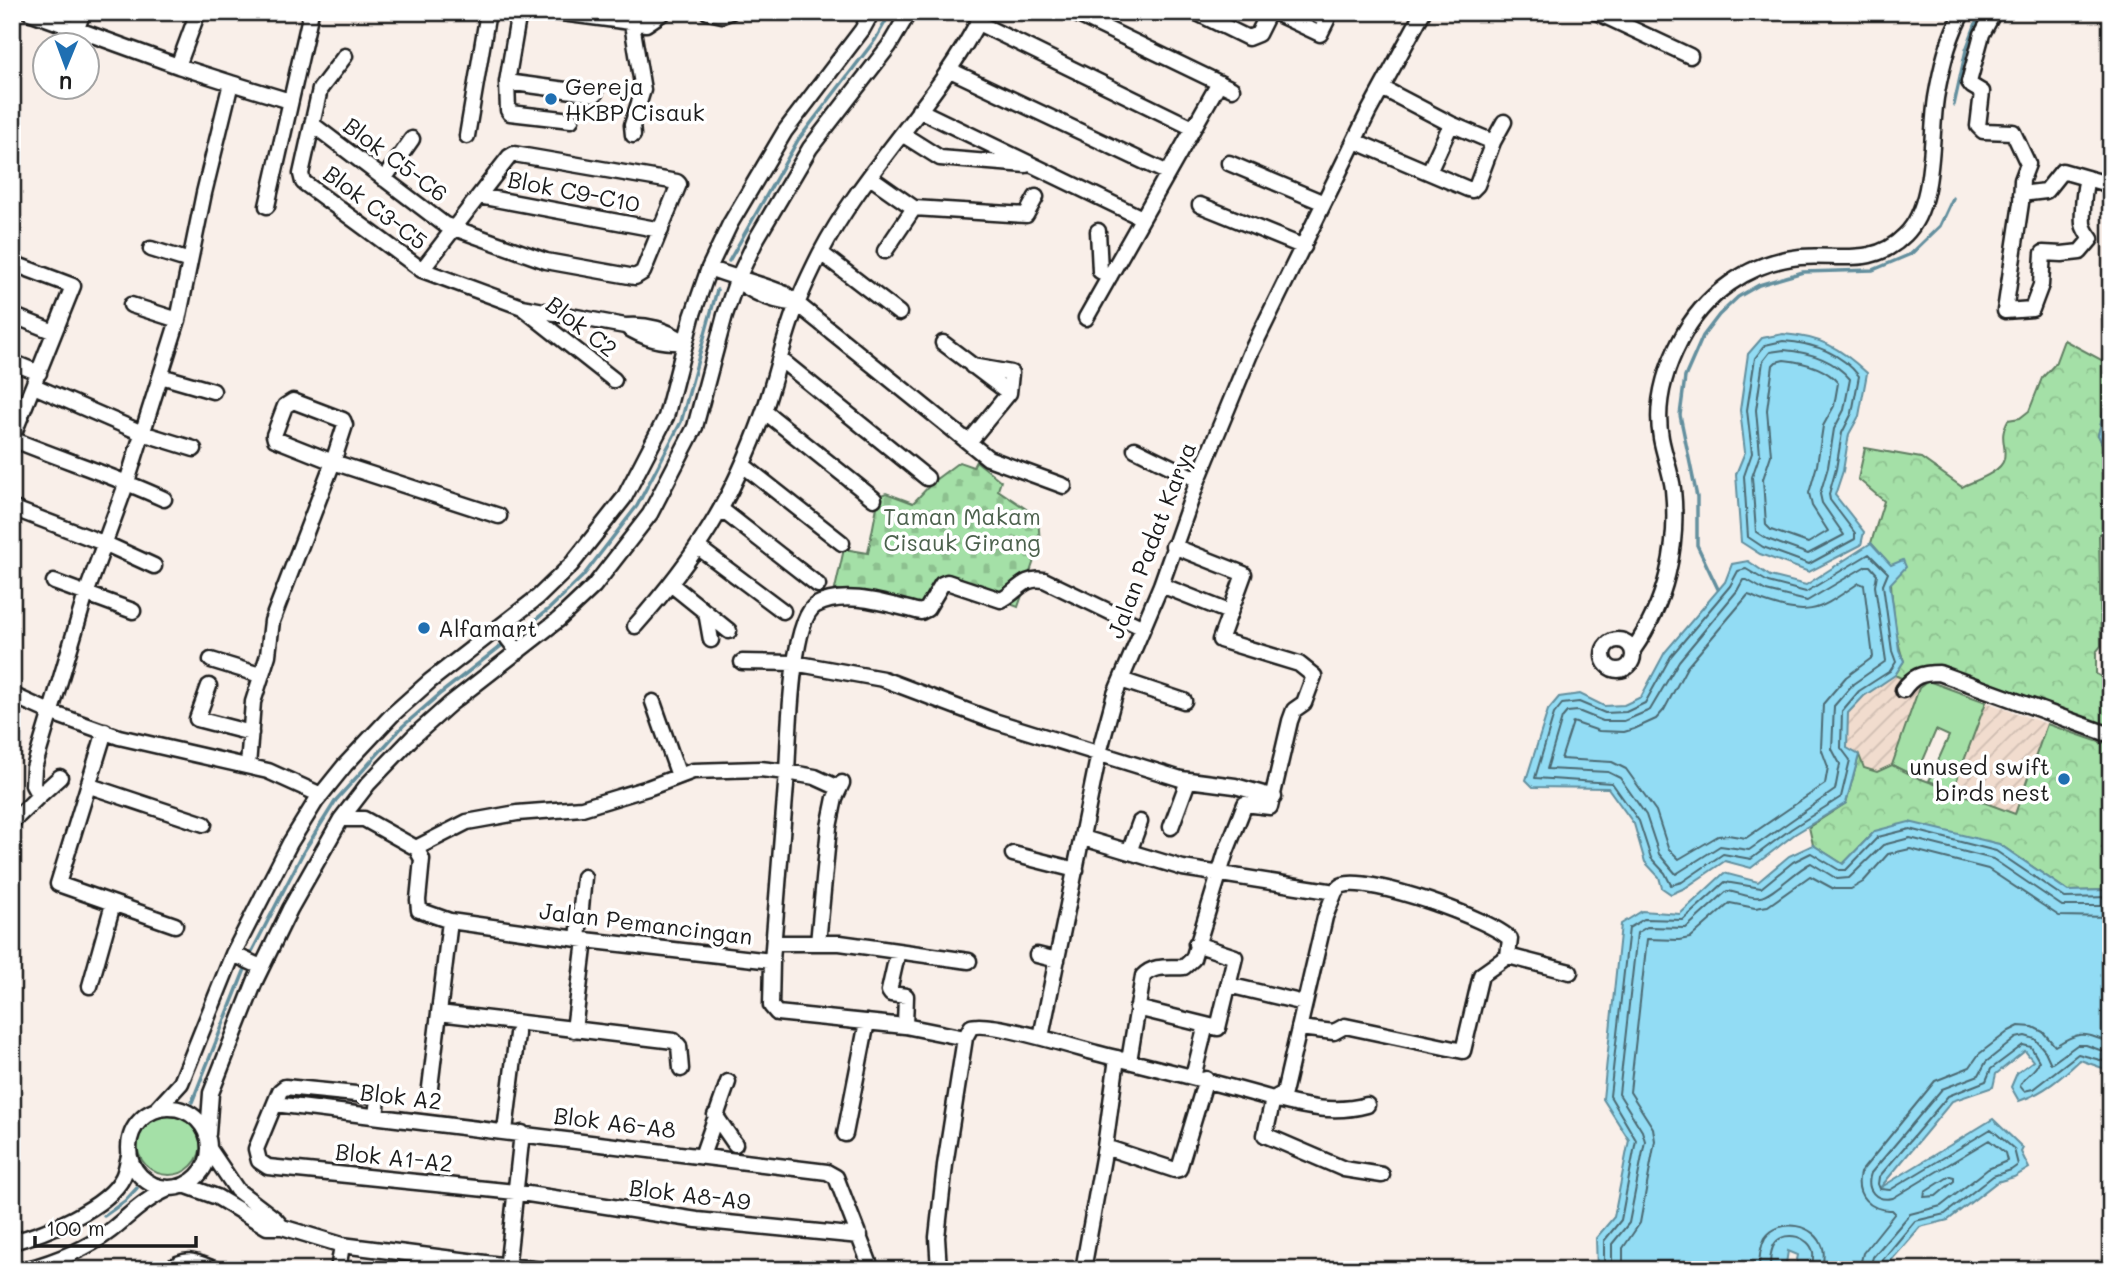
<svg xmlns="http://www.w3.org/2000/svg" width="2123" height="1282" viewBox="0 0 2123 1282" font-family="Mali,sans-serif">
<defs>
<pattern id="industrial-furrows" width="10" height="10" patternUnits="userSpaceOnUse" patternTransform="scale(1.75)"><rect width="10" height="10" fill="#f1dcce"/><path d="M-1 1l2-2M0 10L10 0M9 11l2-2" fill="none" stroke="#cebcb0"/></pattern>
<pattern id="forest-crowns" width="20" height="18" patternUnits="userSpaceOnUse" patternTransform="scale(1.75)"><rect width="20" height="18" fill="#a4e0a7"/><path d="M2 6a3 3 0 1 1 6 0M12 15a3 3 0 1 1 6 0" fill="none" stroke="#8dc08f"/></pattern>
<pattern id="cemetery-stones" width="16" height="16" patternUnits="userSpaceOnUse" patternTransform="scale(1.75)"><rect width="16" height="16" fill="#a4e0a7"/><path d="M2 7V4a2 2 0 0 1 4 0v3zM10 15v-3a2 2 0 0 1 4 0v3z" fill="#8dc08f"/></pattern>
</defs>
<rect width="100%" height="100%" fill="#f9efe9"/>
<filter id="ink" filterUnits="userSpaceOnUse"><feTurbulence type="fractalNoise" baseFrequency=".0143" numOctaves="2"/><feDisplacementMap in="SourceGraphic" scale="14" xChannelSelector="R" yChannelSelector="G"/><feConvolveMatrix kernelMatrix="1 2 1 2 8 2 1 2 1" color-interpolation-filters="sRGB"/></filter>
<g filter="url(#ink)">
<!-- industrial -->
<path fill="url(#industrial-furrows)" d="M1895,675L1914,682L1919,688L1892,765L1877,772L1864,768L1859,755L1847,748L1848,713L1864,696Z
M1986,702L2047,724L2016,814L1953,790Z"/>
<!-- green -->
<path fill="#a4e0a7" stroke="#607e62" stroke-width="2" d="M1928,681L1986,702L1953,790L1929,781L1949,736L1936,730L1916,777L1892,765L1919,688Z
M137 1143a32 32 0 1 1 64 0a32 32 0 1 1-64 0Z"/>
<!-- forest -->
<path fill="url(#forest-crowns)" stroke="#607e62" stroke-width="2" d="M2064,340L2111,365V384L2098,435L2111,463V533L2099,534L2101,646L2096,652V674L2111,682V727L1920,669L1903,679L1895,675L1904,661C1895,641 1890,589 1891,566L1871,543L1884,501L1858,479L1865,448L1921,458L1962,487C1973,481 2001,473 2004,459C2007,443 1998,439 2008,420L2020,418L2029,411L2042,378L2055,364Z
M2047,724L2102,743L2111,740V820L2102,848L2111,851V890L2068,891L1999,844L1875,831L1843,864L1813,845L1809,827L1846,803L1859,755L1864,768L1877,772L1892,765L1916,777L2015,814Z"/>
<!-- cemetery -->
<path fill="url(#cemetery-stones)" stroke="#607e62" stroke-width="2" d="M976,461L1001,481L998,490L1038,517L1040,543L1018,607L943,579L920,615L835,589L844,549L868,553L879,496L886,493L913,503L935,480L959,462L973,467Z"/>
<!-- water -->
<path fill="#92dcf4" stroke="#638f9e" stroke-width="2" d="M1783,334C1821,337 1839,347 1867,373L1859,416L1849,434L1843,471L1835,495L1864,532L1861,545L1809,572L1760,554L1741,542L1736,474L1745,452L1740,410L1748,354L1762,338Z
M2111,384V463L2098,435Z
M1871,543L1891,565L1903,560L1906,567L1890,584L1899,650L1904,661L1895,675L1864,696L1848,713L1847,748L1859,755L1846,803L1795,834L1751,868L1725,861L1685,888L1671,894L1662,888L1659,877L1645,862L1634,824L1608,788L1533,787L1526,780L1548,710L1559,697L1580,694L1604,706L1624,705L1641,697L1665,652L1725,582L1732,564L1748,561L1770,576L1806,585Z
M1909,822L1999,844L2068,891L2111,890V1071L2080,1060C2062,1077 2044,1093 2019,1101L2011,1087L2017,1073L2033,1061L2025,1051L1996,1074L1993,1087L1952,1101L1880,1188L1993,1119L2023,1148L2021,1152L2029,1168L2014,1177L1997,1182L1948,1220L1920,1227L1883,1270H1795L1798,1255L1788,1251L1785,1270H1597L1596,1238L1614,1217L1629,1140L1603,1099L1621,924L1642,911L1680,914L1724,873L1758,882L1789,856L1813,845L1843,864L1875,831Z"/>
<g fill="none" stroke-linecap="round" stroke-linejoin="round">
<!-- shore -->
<path stroke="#4b6972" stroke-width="2" d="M1783,341C1812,343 1841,353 1859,376L1852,413L1842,433L1836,469L1829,494L1830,500L1855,533V539L1809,564L1763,547L1748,537L1744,476L1752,453L1747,410L1755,358L1765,345Z
M1784,350C1808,352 1834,360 1850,379L1844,410L1834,429L1828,467L1820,494L1822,503L1844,535L1808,554L1767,539L1756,532L1752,477L1760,454L1756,410L1763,361L1770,352Z
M1784,360C1803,362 1826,368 1838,383L1834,406L1823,426L1817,465L1809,493L1812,506L1828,531L1808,543L1771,530L1766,525L1763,479L1771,455L1767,410L1773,365L1776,362Z
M1869,554L1888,573L1883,585L1892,651L1896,662L1890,671L1859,691L1842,711L1841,748L1850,760L1841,797L1791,829L1751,859L1723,854L1682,882L1671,885L1665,873L1651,858L1639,821L1612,783L1535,778L1554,714L1562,704L1579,702L1605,713L1626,712L1645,703L1671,656L1730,586L1738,571L1746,569L1768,582L1806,592Z
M1866,566H1870L1877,574L1875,586L1886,661L1853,684L1834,706L1832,749L1840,764L1835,790L1749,850L1720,846L1676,874L1659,854L1646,815L1620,778L1608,772L1547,769L1562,718L1567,712L1578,711L1603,721H1624L1650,710L1679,661L1737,591L1743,580H1747L1766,591L1807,601Z
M1859,583L1864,585L1873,657L1846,677L1823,704L1821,748L1828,767L1825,784L1746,838L1728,835L1718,836L1679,859L1668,848L1656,811L1626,769L1612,762L1561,759L1573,722L1599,731L1624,732L1634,729L1656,719L1664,710L1687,667L1748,595C1753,596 1757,599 1763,601C1812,618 1818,610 1859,583Z
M1950,1176L1954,1177V1181L1936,1196L1924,1197L1925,1192Z
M1604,1270V1241L1621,1220L1636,1140L1610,1096L1629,928L1644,919L1683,920L1725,882L1761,888L1793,862L1811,853L1839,870H1846L1878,837L1910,829L1996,851L2065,898L2111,897
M1612,1270V1244L1629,1223L1645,1141L1642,1131L1619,1094L1637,933L1647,927L1686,928L1727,891C1738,892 1750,899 1760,897C1772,896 1796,870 1811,863L1837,879L1849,878L1883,845L1910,838L1993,859L2062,906H2111
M1623,1270V1248L1640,1223L1655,1141L1653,1128L1630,1092L1647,939L1679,940L1690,938L1730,903L1755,908L1768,906L1810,876L1834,889H1851L1863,882L1888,854L1910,849L1988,869L2059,916L2111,917
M1759,1270C1759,1260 1760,1247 1765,1238C1779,1217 1816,1224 1823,1248C1825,1255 1823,1262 1822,1270
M1770,1270C1770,1261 1770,1249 1776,1242C1786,1230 1810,1237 1813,1252C1814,1258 1812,1264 1811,1270
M1859,1270L1863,1253L1895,1213L1892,1210C1870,1211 1854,1195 1860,1173L1935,1081L1970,1067L1979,1054L2009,1031L2019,1026L2033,1027L2043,1032L2055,1046C2082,1030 2082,1033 2111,1043
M1869,1270L1873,1257L1910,1214L1941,1206L1988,1169L2007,1161L2005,1153L1989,1140L1893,1198C1876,1202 1865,1190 1871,1173L1942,1089L1979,1075L1986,1062L2016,1038L2025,1036L2035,1039L2045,1051L2051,1064L2077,1045H2086L2111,1054
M1878,1270L1880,1263L1915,1221L1945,1214L1993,1176L2011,1170L2018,1165L2014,1149L1991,1129L1890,1190L1880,1189L1878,1184L1879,1177L1948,1096L1986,1081L1991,1069L2023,1045L2031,1047L2039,1061C2036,1072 2024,1075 2020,1086L2024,1091L2033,1089L2078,1054L2111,1063"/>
<!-- stream -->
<path stroke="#638f9e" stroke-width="3.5" d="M1954,105L1966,50L1980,12
M729,261L798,140L875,40L891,12
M1718,589L1697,545V497L1680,415L1685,377L1703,336L1719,315L1738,297L1759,285L1803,272L1873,270L1911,254L1940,226L1953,198
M512,638L549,609L583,576L637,506L681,422L717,290
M249,957L304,851L336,800L403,726L441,693L506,642
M192,1102L247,964
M104,1216L125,1201L137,1188"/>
<!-- minor casing -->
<g stroke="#1c1c1c" stroke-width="19">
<path id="minor" d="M519,12L507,82L508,110L510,113L571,120
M554,12L646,24L664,12
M708,12L722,15L730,12
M1072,12L1232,89
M1195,12L1248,38L1258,34L1269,12
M1273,12L1320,34L1327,20L1309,12
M1596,12L1690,56
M1994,12L1982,34L1969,82L1972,86L1982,92L1978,126L1983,131L2013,132L2028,164L2022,180L2021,203L2005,311L2032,309L2041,285L2043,253L2062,254L2080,252L2091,239C2088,235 2084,229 2083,224C2082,213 2084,189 2087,178
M978,23L1193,128
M632,24L643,90L632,125L633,135
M76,31L83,12
M345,56L320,89L301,174L303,182L422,270L522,307L625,326C648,324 666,330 685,342
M178,66L198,12
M950,70L1168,173
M507,82L595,94
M231,83L290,101
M919,110L1142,218
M312,124L445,225L454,228L546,261L635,277L643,272L679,184L677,182L514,154L509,157C480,194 451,232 422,270
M902,134L940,158L1026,165
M467,136L488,12
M1355,141L1468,189L1472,190L1477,185L1493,142L1451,124L1382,88
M1493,142L1504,122
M1229,163L1324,203
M1429,172L1451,124
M870,177L914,208L1026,215L1036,197
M384,179L412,139
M2021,194L2046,191L2062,171L2111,185
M479,196L661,230
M1200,205L1304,247
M267,206L311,12
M1098,231L1100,271L1110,276
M151,249L190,261
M885,251L914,208
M821,253L899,313
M12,263L73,286L12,438
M709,268C734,278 760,283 785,294L988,458L1064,486
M738,281C756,295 774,302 797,304
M131,305L178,320
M524,309L614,380
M12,315L54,332
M1086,318L1219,83
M625,326C645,339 662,343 685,342
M943,343L1009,393
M780,359L927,478
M12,362L39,373
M161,376L213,391
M34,386L142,433L194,449
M764,411L874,499
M12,439C63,460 115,476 164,499
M969,442L1009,393L1011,373L972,366
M1135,449L1198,480
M743,465L842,543
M12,508L106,544L154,566
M722,510L818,585
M699,548L783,611
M54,582L133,611
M672,585L729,631
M1161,585L1229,612
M706,612L711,640
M635,626C696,557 732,501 763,414C776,378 783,338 798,302C804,286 812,270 820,254C865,167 940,100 983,12
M499,627L518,652
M1603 655a15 15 0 1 1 30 0a15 15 0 1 1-30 0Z
M1633,650C1666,603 1679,547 1673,489C1671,472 1664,455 1661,438C1655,405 1665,370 1680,341C1703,295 1749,262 1800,257C1839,254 1874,267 1905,235C1936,205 1930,138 1936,98C1941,69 1948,37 1963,12
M211,660L260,675
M742,662L794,663L883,679L994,721L1181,779L1235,786L1274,797
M1121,680L1184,701
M209,686L197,719L251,733
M1903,690C1913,676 1921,673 1939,673L2105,733L2111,732
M12,695L52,713L119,737L268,771L321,795
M653,702L679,776
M105,731L58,884L175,925
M248,766L253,702L268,655L272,621L333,462L345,425L343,420L293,401L285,406L274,435L275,439L333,462L499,516
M90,786L204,824
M839,788L815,777L787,772C789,742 790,620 816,605C846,589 890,605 921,612L927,609L942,584L947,582L1001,600C1017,593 1023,576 1044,580L1141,627
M39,796L60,777
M341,819H364L416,848L422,859L418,900L419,910L450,921L585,940L772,961L771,1006L777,1013L905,1026L965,1038
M12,822L39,796L33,785L34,768L86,594L127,482L178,320L204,193L231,83L178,66L29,12
M1171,827L1188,781
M1083,838L1183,868L1335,892C1338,888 1339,886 1343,885C1370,876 1491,919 1510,939L1508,956L1481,975L1463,1051L1345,1026L1334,1032L1299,1028
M416,848L467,822L517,813L582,808L648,788L693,771L760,769L787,772L772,961
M1129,852L1140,822
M1013,854L1076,870
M578,939L584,877
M774,943H840L969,961
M818,943L829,827L835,798L842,783
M898,951L889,991L891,994L906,996L905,1026
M233,954L261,967
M1037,955L1057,960
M1508,956L1570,972
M1228,985L1304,1003
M90,986L113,904
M1137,1008L1218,1028L1235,957L1196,944
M439,1013L674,1041L679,1046L681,1069
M574,1030L585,940
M1041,1037L1099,753L1115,694L1161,585L1198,480L1250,354L1368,113L1423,12
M1129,1061L1143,976C1155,964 1169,968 1184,967L1193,959L1226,852L1245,804L1270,807L1290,721L1294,710L1304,703L1314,676L1299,664L1220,640L1244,574L1173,546
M1193,1077L1206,1025
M429,1096L450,921
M275,1104L827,1172L836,1177L872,1270
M1367,1105C1334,1114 1306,1107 1273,1099L1265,1135L1344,1169L1382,1175
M129 1148a40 40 0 1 1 80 0a40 40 0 1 1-80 0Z
M158,1108L181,1083L233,954L290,843L316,801L345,765L392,715L430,681L538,597L571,565L624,498L666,417L692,317L709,268L730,224L785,131L862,30L872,12
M715,1115L735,1144
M376,1116L378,1099L376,1096L285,1087L280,1091L256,1149L259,1161L268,1167L515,1192L697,1220L860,1236
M505,1131L517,1034
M208,1134L211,1093L256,979L290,909L341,819L368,784L413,737L450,704L558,620L594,586L650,514L695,427L725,315L737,280L757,238L810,148L889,46L909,12
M845,1134L867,1022
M1105,1147L1175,1170L1179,1169L1206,1079
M702,1156L728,1082
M184,1185L217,1197L267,1227H282L275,1219L237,1190L210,1150
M282,1227L342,1245L541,1270
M12,1242C44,1234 108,1208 123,1177C126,1171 127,1163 129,1156
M24,1270C54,1262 85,1250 110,1231C129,1216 145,1199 168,1189
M169,1270C187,1255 196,1262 216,1270
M338,1270L342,1245
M507,1270L522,1133
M939,1270L937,1237L945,1165L965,1038L971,1027C988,1020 1074,1047 1096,1053C1155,1068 1215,1082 1273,1099L1284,1093L1325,917L1335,892
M1083,1270L1105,1147L1117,1058"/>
</g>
<!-- minor -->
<use href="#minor" stroke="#fff" stroke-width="14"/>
</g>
</g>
<!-- markers -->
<g fill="#1f6fb2" stroke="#fff" stroke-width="2.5">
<circle cx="551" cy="99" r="7"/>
<circle cx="424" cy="628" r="7"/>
<circle cx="2064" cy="779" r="7"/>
</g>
<g text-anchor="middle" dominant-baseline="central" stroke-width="7" stroke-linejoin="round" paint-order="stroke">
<!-- poi labels -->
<g font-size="23" fill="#1c1c1c" stroke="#fff" text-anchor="start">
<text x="565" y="86">Gereja<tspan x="565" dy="26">HKBP Cisauk</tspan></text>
<text x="438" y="628">Alfamart</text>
<text x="2050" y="766" text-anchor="end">unused swift<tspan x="2050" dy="26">birds nest</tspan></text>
</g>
<!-- street labels -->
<g font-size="23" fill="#1c1c1c" stroke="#fff">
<text transform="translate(396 159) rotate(37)">Blok C5-C6</text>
<text transform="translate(574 191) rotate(11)">Blok C9-C10</text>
<text transform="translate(376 207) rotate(37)">Blok C3-C5</text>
<text transform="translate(582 326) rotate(38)">Blok C2</text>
<text transform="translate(1151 540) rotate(-69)">Jalan Padat Karya</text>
<text transform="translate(646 923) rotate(7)">Jalan Pemancingan</text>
<text transform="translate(401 1096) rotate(7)">Blok A2</text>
<text transform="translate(615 1122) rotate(7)">Blok A6-A8</text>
<text transform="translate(394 1157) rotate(6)">Blok A1-A2</text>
<text transform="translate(690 1194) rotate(7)">Blok A8-A9</text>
</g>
<!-- park labels -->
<g font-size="23" fill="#4c614d" stroke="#fff">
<text x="962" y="516">Taman Makam<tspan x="962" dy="26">Cisauk Girang</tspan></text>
</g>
</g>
<!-- margin -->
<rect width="2123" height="1282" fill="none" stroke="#fff" stroke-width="42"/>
<rect x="21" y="21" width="2081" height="1240" fill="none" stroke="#1c1c1c" stroke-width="2.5" filter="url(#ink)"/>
<!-- north arrow -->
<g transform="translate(66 66) rotate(181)"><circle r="33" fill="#ffffff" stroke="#a4a4a4" stroke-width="2"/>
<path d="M0-5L12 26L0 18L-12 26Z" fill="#1f6fb2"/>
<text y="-10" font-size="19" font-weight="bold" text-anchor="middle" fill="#1c1c1c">U</text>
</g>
<!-- scale -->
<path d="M35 1236v10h161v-10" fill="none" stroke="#1c1c1c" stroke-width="3.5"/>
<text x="46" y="1236" font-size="21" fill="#1c1c1c" stroke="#ffffff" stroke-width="5" paint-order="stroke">100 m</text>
</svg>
